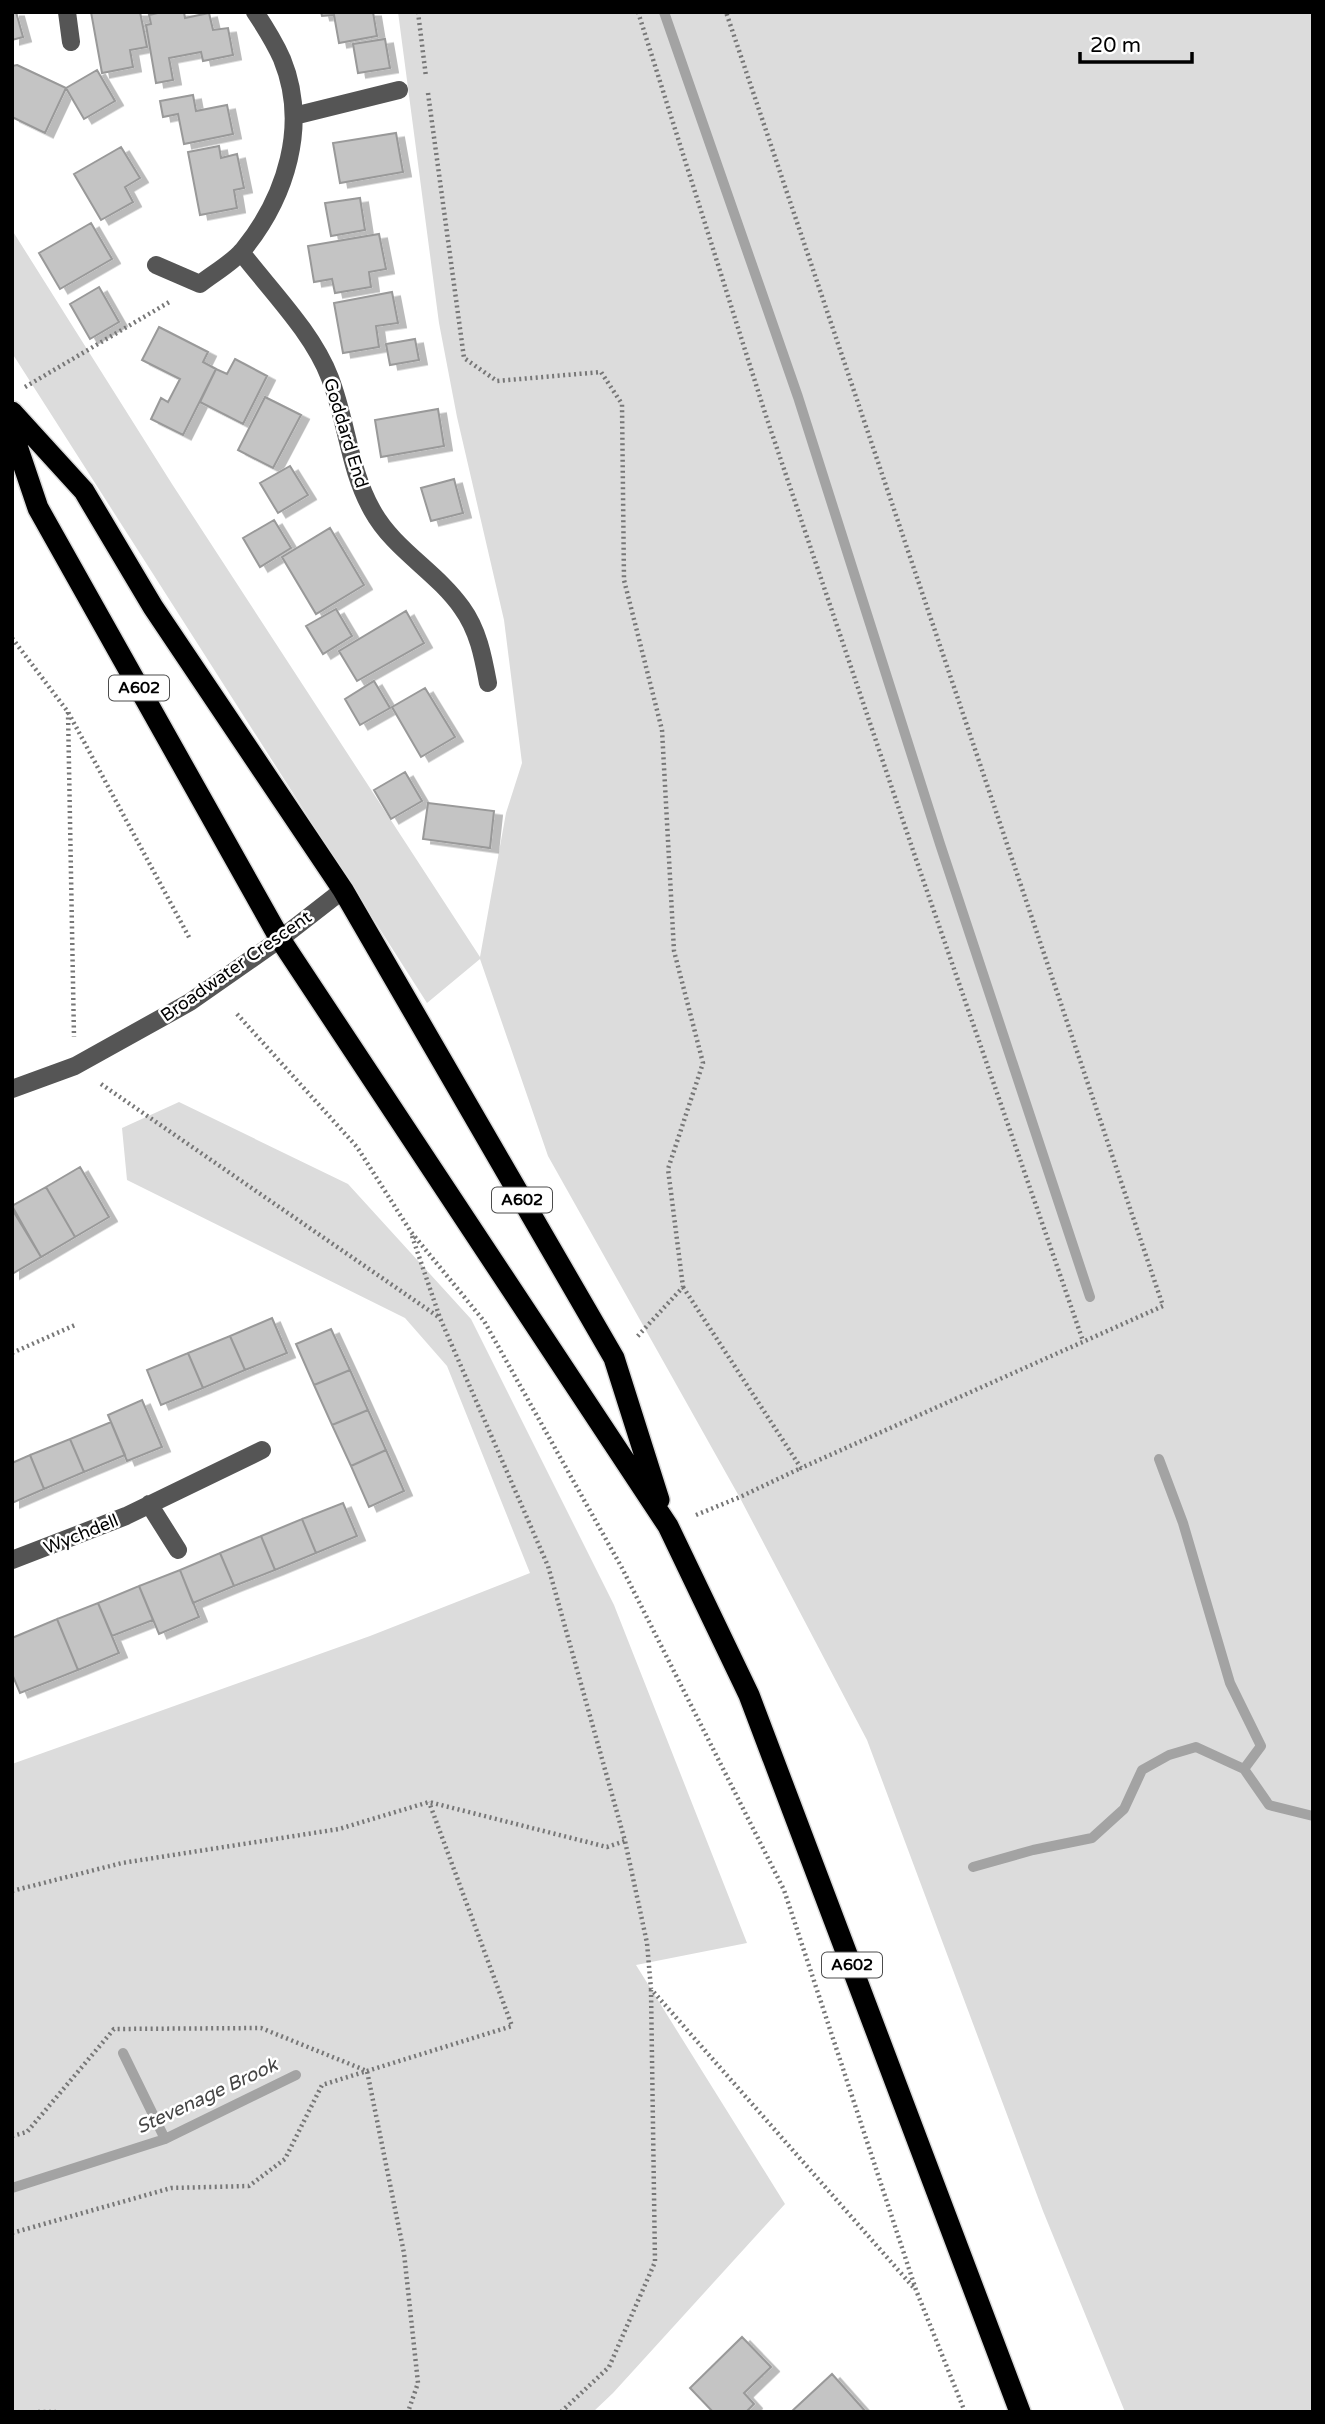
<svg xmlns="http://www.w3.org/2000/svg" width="1325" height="2424" viewBox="0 0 1325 2424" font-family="'Varela Round',sans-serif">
<defs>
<filter id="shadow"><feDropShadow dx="8" dy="4.5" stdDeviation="0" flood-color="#0004"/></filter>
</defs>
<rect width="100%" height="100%" fill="#fff"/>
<!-- green -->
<path fill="#dcdcdc" d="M398,12H1313V2412H1125L1043,2211L867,1740L740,1498L548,1156L480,959L427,1003L12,353V230L172,484L480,957L506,813L522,763L504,620L457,417L439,323Z
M179,1102L348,1184L471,1319L614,1605L747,1943L636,1965L785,2204L613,2393L593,2412H12V1764L370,1636L530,1573L447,1366L405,1318L127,1180L122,1128Z"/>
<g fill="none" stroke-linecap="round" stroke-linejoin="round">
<!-- stream -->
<path stroke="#a3a3a3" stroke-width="10" d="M664,12L798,397L940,844L1090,1297
M1159,1459L1183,1523L1230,1683L1261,1746L1244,1769
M973,1867L1033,1850L1092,1838L1124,1809L1142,1770L1169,1755L1196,1747L1244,1769L1269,1805L1313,1816
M123,2053L165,2139
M12,2188L165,2139L296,2075"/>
</g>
<!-- building -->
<path fill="#c4c4c4" stroke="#999" stroke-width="2" filter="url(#shadow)" d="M12,12H16L23,37L12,40Z
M91,12H140L147,47L130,50L133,67L102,73Z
M162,12H184L185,18L209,13L213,30L228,28L233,55L203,61L201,52L169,58L173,80L156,83L146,25L151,24L149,15Z
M321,12H373L377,36L339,43L334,15L322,16Z
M385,39L390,68L358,73L353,44Z
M17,65L66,88L45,133L12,117V66Z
M97,70L115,101L84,119L66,88Z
M193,95L196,111L227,105L233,134L184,144L178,114L163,117L160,101Z
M396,133L403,172L340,183L333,143Z
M219,146L221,158L237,154L244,188L234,190L237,208L200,215L188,152Z
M121,147L140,178L125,187L133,202L101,220L74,174Z
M360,198L365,230L331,236L325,203Z
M91,223L112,259L60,289L39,253Z
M379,234L386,269L369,272L371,287L335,293L332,279L314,282L308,246Z
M99,287L119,322L90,339L70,304Z
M392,292L398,323L376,326L379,347L343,353L334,303Z
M159,327L208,352L203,362L216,369L183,435L151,419L161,398L168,402L180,379L142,360Z
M415,339L419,360L390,365L386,344Z
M235,359L267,376L243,424L200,402L216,369L227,374Z
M265,397L301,415L273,468L238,450Z
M438,409L444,446L381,457L375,420Z
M290,466L308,495L278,513L260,483Z
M454,479L463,513L431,521L421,488Z
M274,520L291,548L260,567L243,538Z
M330,528L364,585L316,614L282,557Z
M336,609L352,636L323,654L306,626Z
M406,611L424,643L357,681L339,651Z
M374,681L390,708L360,725L345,699Z
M425,688L455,737L421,757L392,707Z
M405,772L422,801L391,819L374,790Z
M428,803L494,811L490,848L423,839Z
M80,1167L109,1217L75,1237L46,1187Z
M46,1187L75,1237L41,1257L12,1206Z
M12,1209L41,1257L12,1274Z
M272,1318L287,1353L245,1370L230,1336Z
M331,1329L350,1370L314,1385L296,1344Z
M230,1336L245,1370L203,1388L188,1353Z
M188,1353L203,1388L161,1405L147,1370Z
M350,1370L368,1410L332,1425L314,1385Z
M142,1400L162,1447L127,1461L108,1415Z
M368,1410L386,1450L351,1466L332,1425Z
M111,1422L125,1455L84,1472L70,1439Z
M70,1439L84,1472L44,1489L30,1455Z
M386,1450L404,1491L369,1507L351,1466Z
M30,1455L44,1489L12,1503V1463Z
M343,1503L357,1536L316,1553L302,1519Z
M302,1519L316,1553L275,1570L261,1536Z
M261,1536L275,1570L234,1586L220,1553Z
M220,1553L234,1586L193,1603L180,1570Z
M180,1570L199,1617L159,1634L139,1586Z
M139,1586L153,1620L112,1636L98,1603Z
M98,1603L119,1653L78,1670L57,1619Z
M57,1619L78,1670L20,1693L12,1674V1638Z
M742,2337L771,2367L744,2393L754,2404L746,2412H713L690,2388Z
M832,2374L866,2412H791Z"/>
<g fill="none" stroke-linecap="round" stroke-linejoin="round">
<!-- highway casing -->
<g stroke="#dbdbdb" stroke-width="24">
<path id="highway" d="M12,412L84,491L153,607L343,890L614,1358L659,1500
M12,431L38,508L280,939L668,1526L749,1695L1020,2412"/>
</g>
<!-- path -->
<path stroke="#777" stroke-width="4.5" stroke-dasharray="2 3.5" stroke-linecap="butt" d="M418,12L426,77
M638,12L765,413L919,868L1083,1341
M428,93L464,358L497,381L601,372L622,404L624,580L662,730L674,951L703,1063L668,1169L683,1287L636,1338
M25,387L171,301
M12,638L68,712L190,939
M68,712L74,1037
M237,1014L357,1147L411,1232L484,1321L622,1568L784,1890L916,2290L965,2412
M101,1084L440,1318
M412,1236L440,1318L548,1566L625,1841L647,1943L651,1989L914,2288
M683,1287L801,1468L1163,1306L726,12
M12,1353L75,1325
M696,1515L740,1497L801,1468
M12,1891L122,1863L339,1829L429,1802L607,1847L625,1841
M12,2136L27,2132L114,2029L261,2028L367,2071L404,2253L418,2383L408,2412
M12,2233L171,2188L249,2186L285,2159L322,2085L512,2026L429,1802
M38,2412H56
M561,2412L609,2367L655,2262L651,1990"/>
<!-- minor -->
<path stroke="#555" stroke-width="18" d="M67,12L71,42
M294,116L399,90
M241,252C271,291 313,333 330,378C347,422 349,469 372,510C394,550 436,571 462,608C478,630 483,656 488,683
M156,265L200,284C214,273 232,263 243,250C286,197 309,125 282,59C275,43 265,27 255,12
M12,1089L75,1066L190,1002L280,939L343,890
M149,1504L178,1550
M12,1560L126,1516L262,1450"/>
<!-- highway -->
<use href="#highway" stroke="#000" stroke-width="21"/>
</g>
<g text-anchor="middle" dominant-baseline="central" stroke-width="5" stroke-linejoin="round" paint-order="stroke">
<!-- shield labels -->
<g fill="#fff" stroke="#4c4c4c" stroke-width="2">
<rect x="109" y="675.5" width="60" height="25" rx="5"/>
<rect x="492" y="1187.5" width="60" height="25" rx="5"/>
<rect x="822" y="1952.5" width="60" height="25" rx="5"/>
</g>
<g font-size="16" font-weight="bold" fill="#000">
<text x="139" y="688">A602</text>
<text x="522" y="1200">A602</text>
<text x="852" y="1965">A602</text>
</g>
<!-- street labels -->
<g font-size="18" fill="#000" stroke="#fff">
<text transform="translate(346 433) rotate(73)">Goddard End</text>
<text transform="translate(236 966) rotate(-35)">Broadwater Crescent</text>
<text transform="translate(81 1534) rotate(-22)">Wychdell</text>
</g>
<!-- water labels -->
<g font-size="19" font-style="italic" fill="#444" stroke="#fff">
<text transform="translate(207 2096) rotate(-25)">Stevenage Brook</text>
</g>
</g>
<!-- border -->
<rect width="1325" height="2424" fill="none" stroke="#000000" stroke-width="28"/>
<!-- scale -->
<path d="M1080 52v10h112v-10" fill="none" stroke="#000000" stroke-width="3.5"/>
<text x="1090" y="52" font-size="21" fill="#000000" stroke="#ffffff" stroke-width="5" paint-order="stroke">20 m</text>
</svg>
